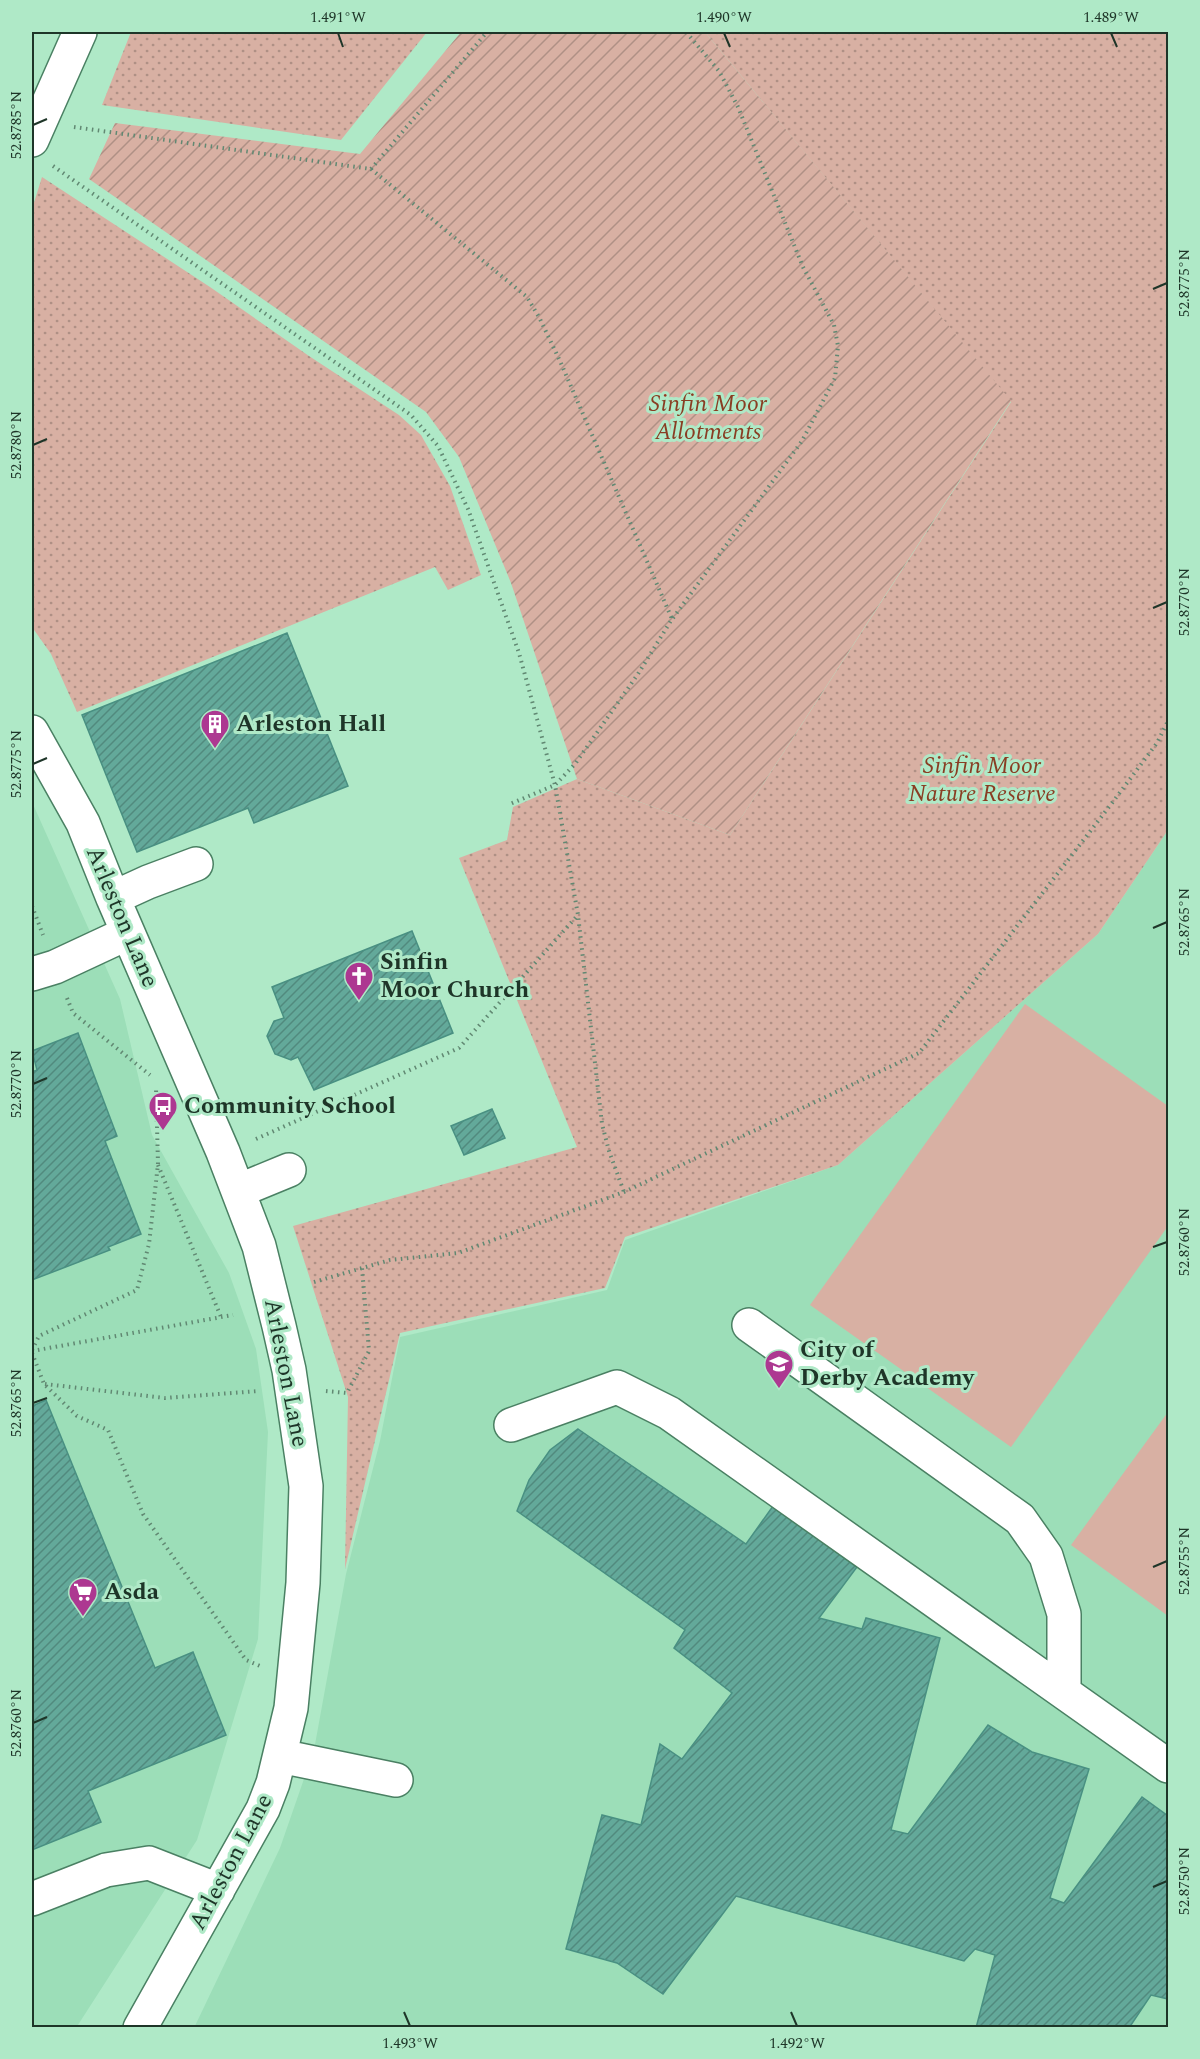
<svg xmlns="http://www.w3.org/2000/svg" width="1200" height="2059" viewBox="0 0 1200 2059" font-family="Spectral,serif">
<defs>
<pattern id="grass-dots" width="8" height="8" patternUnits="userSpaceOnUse" patternTransform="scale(1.5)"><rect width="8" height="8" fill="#d8b0a3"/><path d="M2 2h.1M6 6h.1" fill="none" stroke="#af9085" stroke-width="1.8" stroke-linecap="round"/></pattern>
<pattern id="garden-furrows" width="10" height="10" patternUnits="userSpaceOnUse" patternTransform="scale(1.5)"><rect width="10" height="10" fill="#d8b0a3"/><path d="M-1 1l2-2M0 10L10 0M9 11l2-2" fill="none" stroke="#af9085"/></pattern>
<pattern id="building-hatch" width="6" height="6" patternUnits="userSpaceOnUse" patternTransform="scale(1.5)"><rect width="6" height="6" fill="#63a99a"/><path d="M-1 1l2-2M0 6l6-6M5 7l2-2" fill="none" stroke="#518a7e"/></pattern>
</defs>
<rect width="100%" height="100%" fill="#afe9c7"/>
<!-- built -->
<path fill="#9cdeb8" d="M32,802L120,999L152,1135L229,1273L256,1349L268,1432L258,1639L197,1840L76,2028L32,2027Z
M1168,830V2027L194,2028L280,1848L314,1750L346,1574L380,1441L400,1337L607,1290L625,1240L838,1165L1098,934Z"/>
<!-- grass -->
<path fill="url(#grass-dots)" d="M131,32H427L341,140L102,105Z
M705,32H1168V830L1098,934L838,1165L625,1237L605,1288L400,1333L345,1569L348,1397L293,1226L577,1147L459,858L507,840L513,807L577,779L730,835L1011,402Z
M42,177L210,287L309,356L399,415L421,435L450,486L481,575L448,590L435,567L77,712L51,654L32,627V209Z"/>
<!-- garden -->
<path fill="url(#garden-furrows)" d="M461,32H705L1011,401L730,835L577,779L511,583L459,457L426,412L89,179L115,123L360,154Z"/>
<!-- pitch -->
<path fill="#d8b0a3" d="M1025,1004L1168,1106V1226L1011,1447L810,1305Z
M1168,1412V1616L1071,1545Z"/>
<!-- building -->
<path fill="url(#building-hatch)" stroke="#499082" stroke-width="1.5" d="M287,633L348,786L254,823L248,808L137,852L82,715Z
M412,931L453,1033L314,1090L298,1057L291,1060L275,1054L267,1036L274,1021L284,1018L272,987Z
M78,1033L117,1136L105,1141L141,1234L108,1247L110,1250L32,1280V1072L37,1070L32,1051Z
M492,1109L505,1138L464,1155L451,1126Z
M46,1400L155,1668L193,1652L226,1735L88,1791L101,1822L32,1850V1406Z
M578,1429L746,1544L773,1506L857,1567L819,1618L862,1629L866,1618L940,1638L891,1830L908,1834L988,1725L1032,1752L1089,1769L1050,1898L1064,1903L1142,1797L1168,1816V1999L1151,1995L1129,2028H976L995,1955L975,1949L964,1961L736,1896L663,1994L617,1963L566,1949L602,1815L641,1825L660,1744L682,1759L732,1693L674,1648L685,1630L517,1511L529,1480L550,1450Z"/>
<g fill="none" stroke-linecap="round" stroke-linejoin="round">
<!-- minor casing -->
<g stroke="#4a8063" stroke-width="36">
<path id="minor" d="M32,140L80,32
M32,732L83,823L113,898L223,1152L259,1246L279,1326L289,1370L306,1486L303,1583L291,1708L273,1783L263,1809L140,2028
M113,898L148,882L196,864
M32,974L55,967L128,933
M238,1191L289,1170
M749,1325L1020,1519L1046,1556L1064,1614V1692
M511,1425L617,1387L669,1413L1168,1766
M280,1756L396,1780
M32,1899L106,1870L149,1863L218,1890"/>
</g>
<!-- path -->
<path stroke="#618872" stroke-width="4" stroke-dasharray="1.5 4.5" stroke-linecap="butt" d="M74,127L371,169L527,297L539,317L560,361L672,619L638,674L575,764L555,785L510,804
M53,166L411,415L438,446L468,509L519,653L555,785L578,915L602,1124L609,1151L624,1192
M371,169L487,32
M673,618L802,441L835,378L838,346L834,325L803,267L738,107L719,71L686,32
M32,906L43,935
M67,998L73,1013L150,1075
M256,1139L459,1048L577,916
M158,1165L221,1317
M314,1282L390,1260L458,1253L624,1192L919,1053L1112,803L1157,743L1168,721
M32,1350L39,1336L137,1290L149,1244L158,1164L156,1088
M32,1351L233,1315
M32,1353L44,1384L77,1416L108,1430L143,1514L246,1660L260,1666
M45,1384L165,1398L259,1391
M326,1391L347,1393L369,1351L362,1268"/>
<!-- minor -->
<use href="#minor" stroke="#fff" stroke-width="33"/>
</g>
<!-- ticks -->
<path fill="none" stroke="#1e3528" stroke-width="2" d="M338,33L343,47M724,33L730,47M1111,33L1117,47M33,125L47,119M1153,289L1167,283M33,445L47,439M1153,608L1167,602M33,764L47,758M1153,928L1167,922M33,1084L47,1078M1153,1247L1167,1242M33,1403L47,1398M1153,1567L1167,1561M33,1723L47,1717M1153,1887L1167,1881M404,2012L410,2026M791,2012L797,2026"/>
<!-- icons -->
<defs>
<g id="building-pin" transform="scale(1.5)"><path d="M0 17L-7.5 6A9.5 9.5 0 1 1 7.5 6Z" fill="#ad3891" stroke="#afe9c7"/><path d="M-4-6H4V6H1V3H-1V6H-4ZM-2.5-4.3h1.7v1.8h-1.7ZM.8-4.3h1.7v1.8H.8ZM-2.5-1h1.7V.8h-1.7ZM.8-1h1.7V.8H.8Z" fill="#fff"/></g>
<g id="church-pin" transform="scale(1.5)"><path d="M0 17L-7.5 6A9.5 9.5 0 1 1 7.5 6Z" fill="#ad3891" stroke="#afe9c7"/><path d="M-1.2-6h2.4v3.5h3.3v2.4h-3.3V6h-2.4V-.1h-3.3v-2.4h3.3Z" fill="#fff"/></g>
<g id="bus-pin" transform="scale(1.5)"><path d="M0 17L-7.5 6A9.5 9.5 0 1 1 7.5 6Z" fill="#ad3891" stroke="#afe9c7"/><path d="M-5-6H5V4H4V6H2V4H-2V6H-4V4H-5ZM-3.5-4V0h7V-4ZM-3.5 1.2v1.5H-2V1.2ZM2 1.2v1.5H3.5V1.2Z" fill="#fff"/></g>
<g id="school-pin" transform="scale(1.5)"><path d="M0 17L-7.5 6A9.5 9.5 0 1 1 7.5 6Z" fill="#ad3891" stroke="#afe9c7"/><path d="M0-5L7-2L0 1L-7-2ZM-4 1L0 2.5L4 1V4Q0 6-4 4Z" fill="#fff"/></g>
<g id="supermarket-pin" transform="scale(1.5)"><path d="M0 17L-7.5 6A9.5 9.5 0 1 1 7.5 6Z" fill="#ad3891" stroke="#afe9c7"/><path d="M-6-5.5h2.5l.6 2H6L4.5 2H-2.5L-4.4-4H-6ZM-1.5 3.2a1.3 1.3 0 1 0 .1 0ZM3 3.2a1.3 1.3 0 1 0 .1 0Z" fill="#fff"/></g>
</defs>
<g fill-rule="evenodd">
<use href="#building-pin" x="215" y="724"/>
<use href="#church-pin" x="359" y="976"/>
<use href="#bus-pin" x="163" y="1106"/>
<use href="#school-pin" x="779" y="1364"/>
<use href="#supermarket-pin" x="83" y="1592"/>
</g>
<g text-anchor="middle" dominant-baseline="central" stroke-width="6" stroke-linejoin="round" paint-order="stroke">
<!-- park labels -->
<g font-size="24" font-style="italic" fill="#893d23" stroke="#afe9c7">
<text x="708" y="404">Sinfin Moor<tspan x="708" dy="28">Allotments</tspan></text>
<text x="982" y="766">Sinfin Moor<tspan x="982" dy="28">Nature Reserve</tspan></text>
</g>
<!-- poi labels -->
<g font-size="24" font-weight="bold" fill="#1e3528" stroke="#afe9c7" text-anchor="start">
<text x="236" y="724">Arleston Hall</text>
<text x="380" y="962">Sinfin<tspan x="380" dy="28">Moor Church</tspan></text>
<text x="184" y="1106">Community School</text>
<text x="800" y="1350">City of<tspan x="800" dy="28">Derby Academy</tspan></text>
<text x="104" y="1592">Asda</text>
</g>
<!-- street labels -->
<g font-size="24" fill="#1e3528" stroke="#afe9c7">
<text transform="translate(122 917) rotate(67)">Arleston Lane</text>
<text transform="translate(286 1373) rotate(79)">Arleston Lane</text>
<text transform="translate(231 1862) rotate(-62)">Arleston Lane</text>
</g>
</g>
<!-- border -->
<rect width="1200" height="2059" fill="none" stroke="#afe9c7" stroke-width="66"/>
<rect x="33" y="33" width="1134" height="1993" fill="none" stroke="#1e3528" stroke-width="2"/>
<g font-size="15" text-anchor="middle" fill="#1e3528">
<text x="338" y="22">1.491°W</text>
<text x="724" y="22">1.490°W</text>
<text x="1111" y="22">1.489°W</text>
<text transform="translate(16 125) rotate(-90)" y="5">52.8785°N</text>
<text transform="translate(1184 283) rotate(-90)" y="5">52.8775°N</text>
<text transform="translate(16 445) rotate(-90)" y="5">52.8780°N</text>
<text transform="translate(1184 602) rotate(-90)" y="5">52.8770°N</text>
<text transform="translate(16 764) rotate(-90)" y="5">52.8775°N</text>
<text transform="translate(1184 922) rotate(-90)" y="5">52.8765°N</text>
<text transform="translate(16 1084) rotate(-90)" y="5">52.8770°N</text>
<text transform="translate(1184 1242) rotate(-90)" y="5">52.8760°N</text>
<text transform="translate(16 1403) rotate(-90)" y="5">52.8765°N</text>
<text transform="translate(1184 1561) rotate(-90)" y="5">52.8755°N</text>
<text transform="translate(16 1723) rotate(-90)" y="5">52.8760°N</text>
<text transform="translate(1184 1881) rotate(-90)" y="5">52.8750°N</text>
<text x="410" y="2048">1.493°W</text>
<text x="797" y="2048">1.492°W</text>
</g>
</svg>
